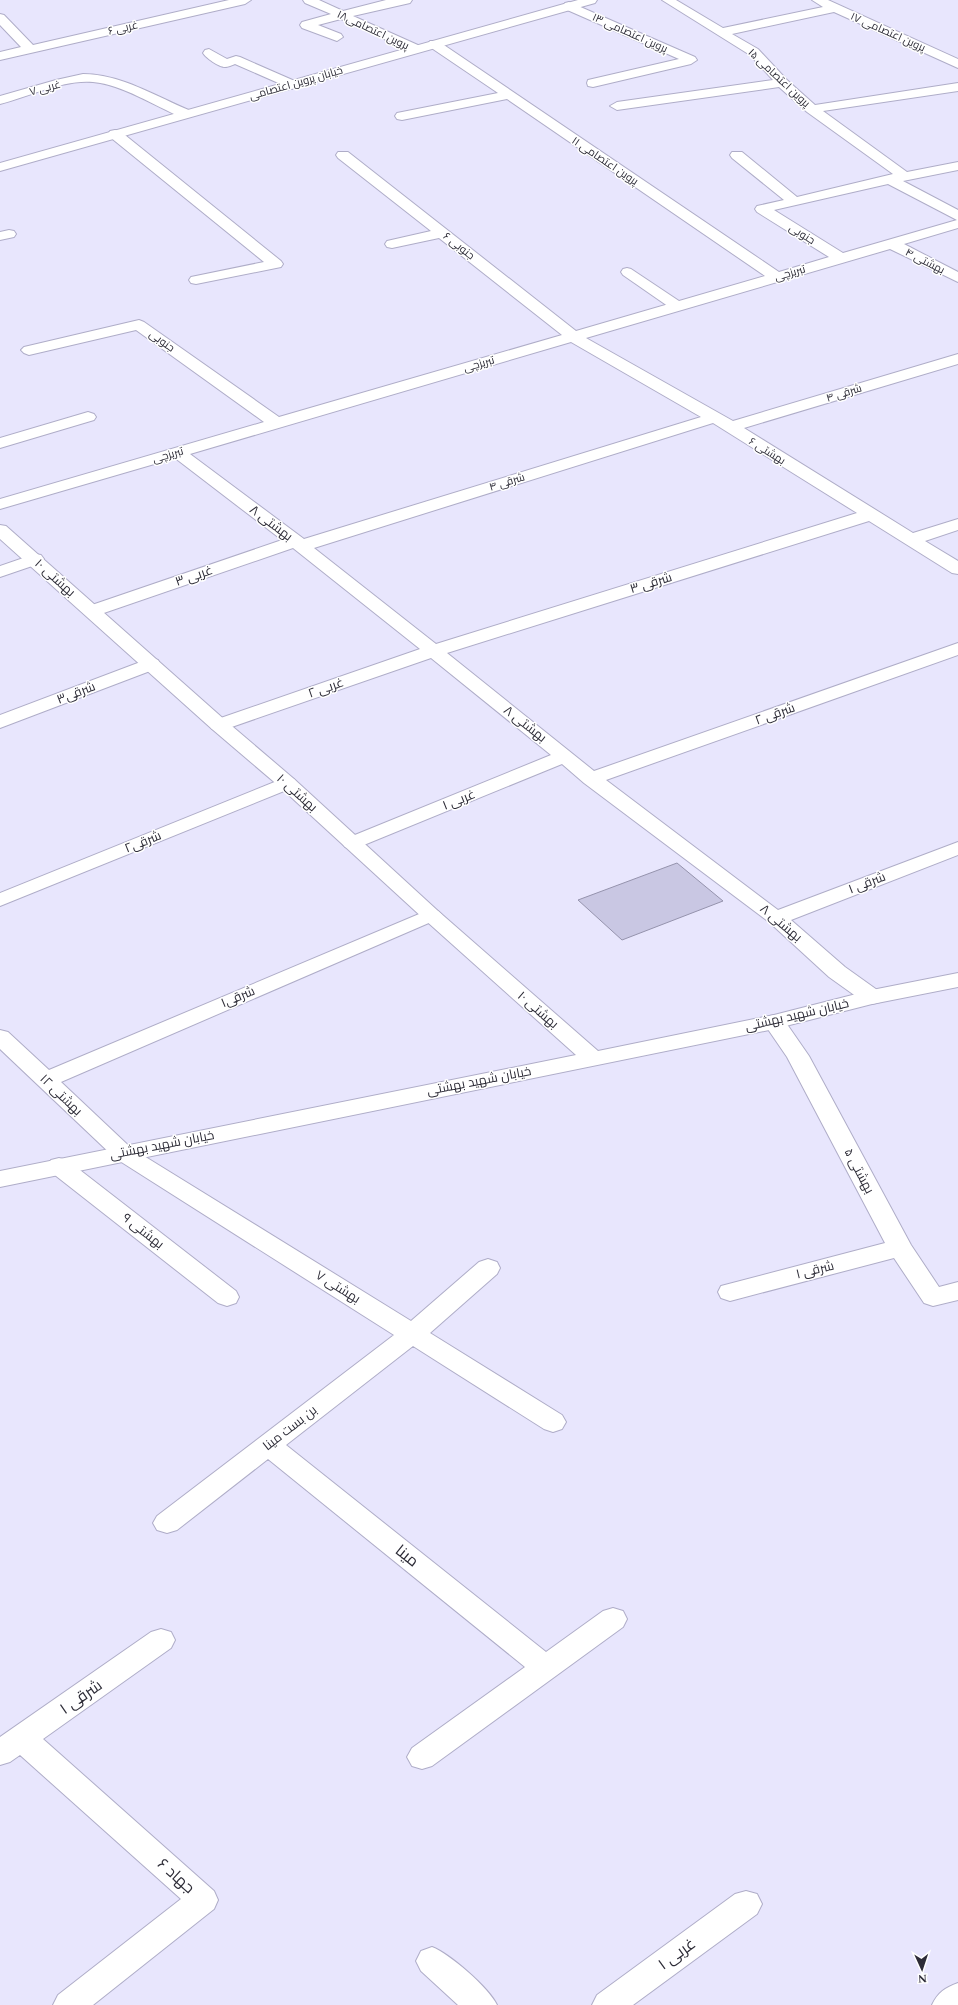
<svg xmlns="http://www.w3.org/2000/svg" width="958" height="2005" viewBox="0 0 958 2005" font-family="Spectral,Cairo,serif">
<rect width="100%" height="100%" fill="#e8e6fd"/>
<!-- building -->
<path fill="#c9c7e3" stroke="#9593ad" d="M677,863L723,901L622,940L578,900Z"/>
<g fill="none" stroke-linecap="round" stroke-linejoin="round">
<!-- lane casing -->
<g stroke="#afadc8" stroke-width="2">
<path id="lane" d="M627,268L631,269L682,303L683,306L682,309H672L623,275L621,272L623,269Z"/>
</g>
<!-- street casing -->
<g stroke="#afadc8" stroke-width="2">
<path id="street" d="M229,0H251L245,4L0,60V52L21,47L0,25V14L4,15L33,45Z
M303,0H319L343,11L386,0H412L410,3L353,16L420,46L422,49L420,52H412L341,19L318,25L341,34L343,37L337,41L302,28L300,25L302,22L331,14L305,3Z
M662,0H676L723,28L823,7L812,0H828L958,59V68L834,12L732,34L758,49L787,80L815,105L958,83V91L823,111L907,172L958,162V170L903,181L958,210V228L904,244L958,272V282L890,249L586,338L733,421L958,354V364L744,428L913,533L958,519V530L925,541L958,561V574L952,573L869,521L447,653L594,771L958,643V655L606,780L778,910L958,842V855L791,920L845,967L880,992L883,997L880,1002L872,1004L864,1002L829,977L769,922L584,783L562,764L359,847L352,849L345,847L342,843L345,839L551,755L431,658L226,729L219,731L212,729L209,725L212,721L420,649L293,548L98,615L92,616L86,615L83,611L86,607L282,540L175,458L0,509V499L264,422L136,330L29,355L24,353L21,350L24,347L139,320L144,322L279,417L562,335L439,238L392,248L387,247L385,244L387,241L431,231L338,158L336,155L338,152H348L576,331L765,276L507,99L402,120L397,119L395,116L397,113L498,93L430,47L428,44L430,41H438L779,272L829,257L757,212L755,209L757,206L784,200L732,158L730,155L732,152H742L797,197L893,174L807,112L779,87L617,110L610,106L617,102L773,80L750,55ZM888,184L957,220L843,253L774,210ZM571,342L701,417L304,539L190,454ZM713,423L857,513L436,644L314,548Z
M569,2L695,57L697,60L691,64L593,87L588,86L587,83L588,80L679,59L565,9L563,6L565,3Z
M209,49L227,59L236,56L240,57L297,82L298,85L292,89L235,64C232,65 228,67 225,67C219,67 206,58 203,53L205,50Z
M83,74C121,74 157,97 191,111L193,114L186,118L181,117C153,105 123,85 93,82C64,79 28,97 0,104V96L56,80Z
M115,130L120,131L281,261L283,264L281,267L196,284L191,283L189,280L191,277L264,262L110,137L108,134L110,131Z
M9,230L14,231L16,234L14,237L0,240V232Z
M88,412L94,414L96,417L94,420L0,448V438Z
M35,554L41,555L44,559L41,563L0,577V566Z
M151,658L158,660L160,664L158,668L0,728V715Z
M287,777L294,779L297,783L294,787L0,906V893Z
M431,909L438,911L442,915L438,919L61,1082L131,1148L411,1321L479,1262L488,1259L497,1262L500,1268L497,1274L430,1333L562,1415L566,1422L562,1429L553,1432L544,1429L413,1346L286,1445L546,1652L603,1611L613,1608L623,1611L627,1619L623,1627L432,1766L422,1769L412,1766L407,1757L412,1748L525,1667L268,1459L177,1530L167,1533L157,1530L153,1523L157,1516L394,1335L115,1158L0,1049V1030L8,1032L49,1070Z
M774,1015L782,1017L809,1056L911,1245L939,1287L958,1282V1300L933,1306L924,1303L894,1258L730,1301L721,1298L718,1292L721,1286L885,1243L787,1057L763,1022L766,1017Z
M59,1158L67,1160L236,1291L239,1297L236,1303L227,1306L218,1303L51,1172L47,1166L51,1160Z
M161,1629L171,1632L175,1640L171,1648L43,1739L214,1891L218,1900L214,1909L93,2005H53L58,1995L181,1899L20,1755L10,1762L0,1765V1737L151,1632Z
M746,1891L757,1894L762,1904L757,1914L633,2005H592L597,1995L735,1894Z
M432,1947C450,1954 489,1988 497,2005H458L421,1971L416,1961L421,1951Z
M958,1983V2005H932C938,1992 945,1988 958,1983Z"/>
</g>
<!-- secondary casing -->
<g stroke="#afadc8" stroke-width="2">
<path id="secondary" d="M578,0H597L595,3L0,171V163Z
M0,525L6,526L226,721L294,779L438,911L598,1051L774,1015L872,990L958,973V987L872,1004L774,1029L0,1187V1171L576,1055L424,919L280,787L212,729L0,539Z"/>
</g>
<!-- lane -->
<use href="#lane" fill="#fff" fill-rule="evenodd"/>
<!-- street -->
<use href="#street" fill="#fff" fill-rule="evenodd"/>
<!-- secondary -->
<use href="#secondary" fill="#fff" fill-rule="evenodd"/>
</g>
<g text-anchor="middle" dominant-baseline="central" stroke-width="3" stroke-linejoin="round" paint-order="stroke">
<!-- far-street labels -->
<g font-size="11" fill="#2d2c37" stroke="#fff">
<text transform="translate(123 28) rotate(-13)">غربی ۶</text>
<text transform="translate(373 30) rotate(25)">پروین اعتصامی۱۸</text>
<text transform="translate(888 32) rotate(24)">پروین اعتصامی ۱۷</text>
<text transform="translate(630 33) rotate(24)">پروین اعتصامی ۱۳</text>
<text transform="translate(779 78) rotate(43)">پروین اعتصامی ۱۵</text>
<text transform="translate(296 83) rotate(-16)">خیابان پروین اعتصامی</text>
<text transform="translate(45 88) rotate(-15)">غربی ۷</text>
<text transform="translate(605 161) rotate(34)">پروین اعتصامی ۱۱</text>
<text transform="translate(802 234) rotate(32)">جنوبی</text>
<text transform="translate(459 246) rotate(38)">جنوبی ۶</text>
<text transform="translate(925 261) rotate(27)">بهشتی ۴</text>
<text transform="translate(790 273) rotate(-16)">تبریزچی</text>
<text transform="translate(162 341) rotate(36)">جنوبی</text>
<text transform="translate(479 364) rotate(-16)">تبریزچی</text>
<text transform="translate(844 393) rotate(-17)">شرقی ۴</text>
<text transform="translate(767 451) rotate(32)">بهشتی ۶</text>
<text transform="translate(168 455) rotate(-16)">تبریزچی</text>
<text transform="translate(507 482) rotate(-17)">شرقی ۴</text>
</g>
<!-- street labels -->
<g font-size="13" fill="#2d2c37" stroke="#fff">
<text transform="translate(271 523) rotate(37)">بهشتی ۸</text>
<text transform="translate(194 576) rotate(-19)">غربی ۳</text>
<text transform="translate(55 578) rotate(42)">بهشتی ۱۰</text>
<text transform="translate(651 583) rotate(-17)">شرقی ۳</text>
<text transform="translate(326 688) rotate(-19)">غربی ۲</text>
<text transform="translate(76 693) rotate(-21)">شرقی۳</text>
<text transform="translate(775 714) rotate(-20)">شرقی ۲</text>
<text transform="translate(525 724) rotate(38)">بهشتی ۸</text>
<text transform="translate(297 793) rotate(42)">بهشتی ۱۰</text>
<text transform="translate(459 800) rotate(-22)">غربی ۱</text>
<text transform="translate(143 842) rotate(-22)">شرقی۲</text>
<text transform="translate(867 883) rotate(-21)">شرقی ۱</text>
<text transform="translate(781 923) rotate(40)">بهشتی ۸</text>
<text transform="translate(238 997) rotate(-23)">شرقی۱</text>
<text transform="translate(538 1010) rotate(41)">بهشتی ۱۰</text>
<text transform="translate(797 1015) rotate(-13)">خیابان شهید بهشتی</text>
<text transform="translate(479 1081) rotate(-11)">خیابان شهید بهشتی</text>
<text transform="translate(61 1095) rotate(44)">بهشتی ۱۲</text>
<text transform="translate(162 1145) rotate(-11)">خیابان شهید بهشتی</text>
<text transform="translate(859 1171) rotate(62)">بهشتی ۵</text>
<text transform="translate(143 1231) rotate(38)">بهشتی ۹</text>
<text transform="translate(815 1270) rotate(-14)">۱ شرقی</text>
<text transform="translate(338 1287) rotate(32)">بهشتی ۷</text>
<text transform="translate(290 1428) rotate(-38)">بن بست مینا</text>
</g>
<!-- near-street labels -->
<g font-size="16" fill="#2d2c37" stroke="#fff">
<text transform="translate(407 1556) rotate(39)">مینا</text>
<text transform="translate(81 1697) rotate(-35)">شرقی ۱</text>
<text transform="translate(176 1876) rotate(42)">جهاد ۶</text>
<text transform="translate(677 1954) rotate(-36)">۱ غربی</text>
</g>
</g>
<!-- north arrow -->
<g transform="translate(922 1969) rotate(177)" stroke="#ffffff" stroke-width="3" paint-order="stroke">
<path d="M0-3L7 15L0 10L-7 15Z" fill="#2d2c37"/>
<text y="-6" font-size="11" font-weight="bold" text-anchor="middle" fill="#2d2c37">N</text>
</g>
</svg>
